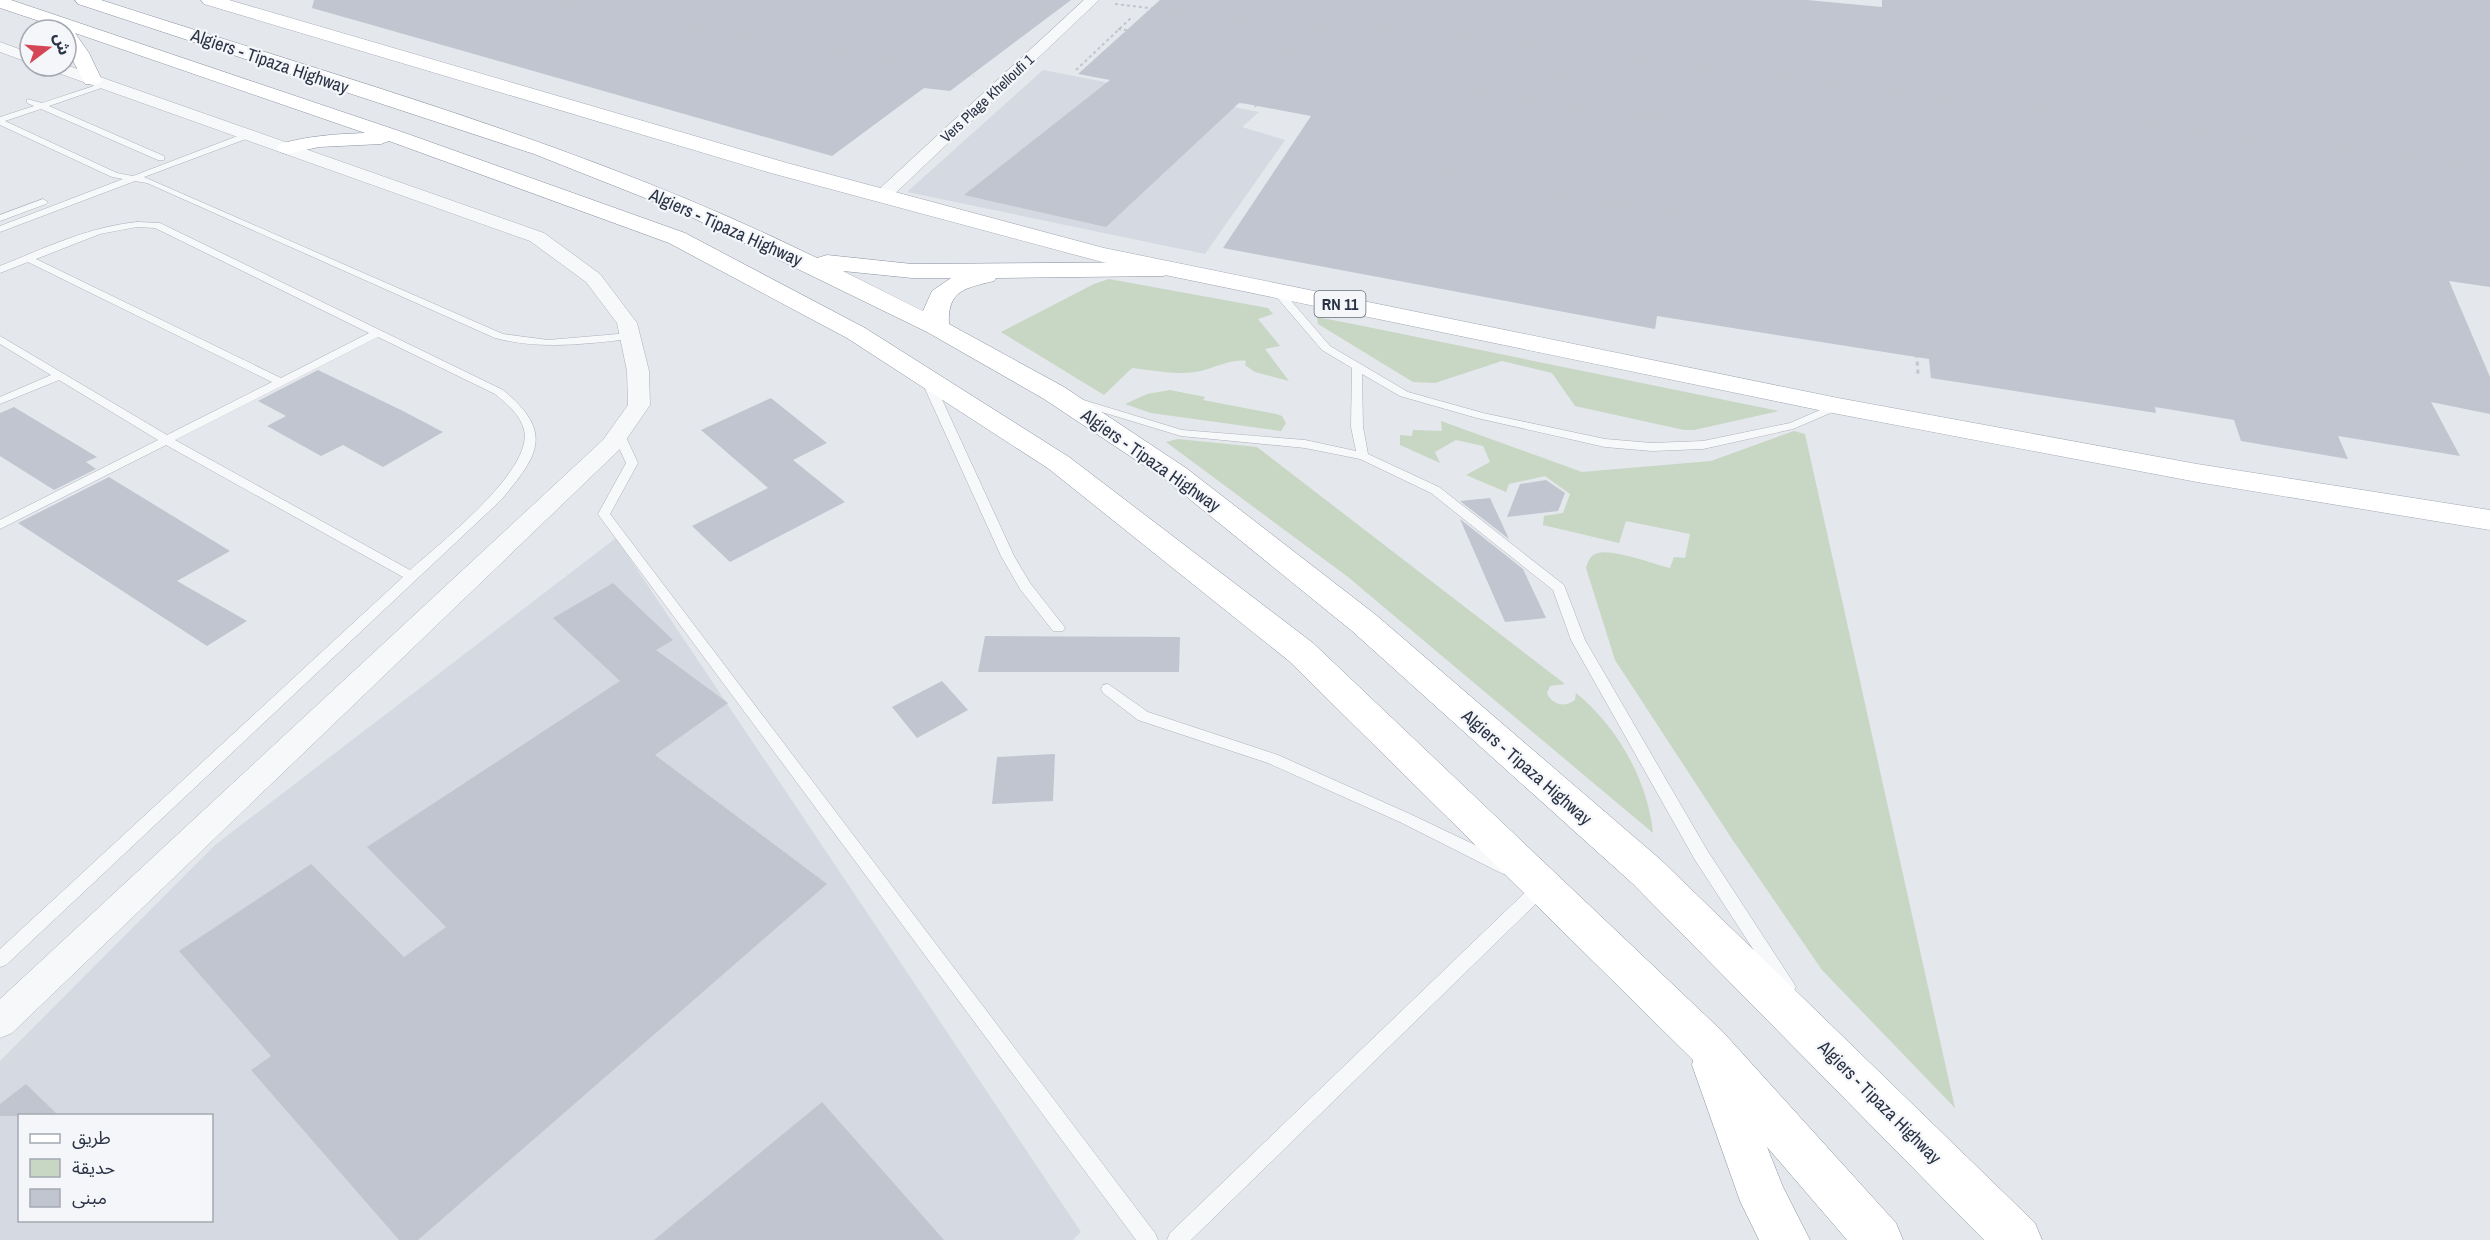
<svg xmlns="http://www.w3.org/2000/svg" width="2490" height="1240" viewBox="0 0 2490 1240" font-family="'Archivo Narrow','Noto Sans Arabic',sans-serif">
<rect width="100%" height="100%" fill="#e4e7ec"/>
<!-- built -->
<path fill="#d5d9e1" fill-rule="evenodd" d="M1043,70L1259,112L1242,127L1285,140L1205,254L907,192Z
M616,538L1081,1232L1073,1240H0V1061L215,845ZM20,1116H212V1220H20Z"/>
<!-- green -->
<path fill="#c8d6c4" d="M1109,279L1268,308L1273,314L1258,319L1280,346L1265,349L1289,381L1255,372L1245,365L1246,361C1230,358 1212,370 1195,372C1174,375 1152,370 1132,368L1104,395L1001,332L1094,284Z
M1317,317L1358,325L1779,411L1694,430H1684L1575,406L1552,373L1502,361L1435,383L1413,382L1318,324Z
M1170,390L1205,397L1203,400L1276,414L1282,416L1286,423L1281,431L1151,413L1125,404L1147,394Z
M1441,421L1582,472L1711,461L1794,431L1805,434L1955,1108L1822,970L1732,839L1615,660L1586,568C1588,561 1590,555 1598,553C1614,549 1653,564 1670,568L1674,557L1685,558L1690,534L1626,521L1619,543L1543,525L1544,516L1563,513L1570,494L1545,476L1509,484L1506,492L1466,475L1490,462L1483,446L1456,440L1435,452L1440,463L1400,445V435L1412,436L1413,430L1442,431Z
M1178,439L1257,447L1565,684L1550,686L1547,693C1552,705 1565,708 1575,700L1576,693C1617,726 1648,781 1653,833L1348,577L1166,442Z"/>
<!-- building -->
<path fill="#c0c5cf" d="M314,0H1071L950,91L924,88L832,156L312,8Z
M1160,0H1807L1882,7V0H2490V287L2449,281L2490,377V414L2431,402L2460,456L2338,436L2348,459L2241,441L2234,420L2155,407L2156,413L1931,378L1929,359L1657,316L1655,329L1223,248L1311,116L1247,104L1239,103L1106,227L964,195L1110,80L1078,74Z
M318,370L401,410L443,432L383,467L343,445L321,456L267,426L286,416L258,401Z
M771,398L827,443L793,460L845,502L730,562L692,526L768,488L701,430Z
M14,407L97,457L86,462L96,469L54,490L0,456V413Z
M109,477L230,551L177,581L247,621L207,646L18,523Z
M1546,480L1565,493L1558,511L1507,517L1520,484Z
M1490,498L1509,539L1460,501Z
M1460,519L1523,569L1546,618L1505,622Z
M613,583L673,640L656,650L728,703L655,755L827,884L418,1240H399L251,1070L271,1056L179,951L311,864L404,957L446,927L367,847L620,681L553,618Z
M985,636L1180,637L1179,672H978Z
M942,681L968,710L917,738L892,707Z
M1055,754L1053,801L992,804L997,757Z
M26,1084L59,1116H0V1104Z
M822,1102L944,1240H654Z"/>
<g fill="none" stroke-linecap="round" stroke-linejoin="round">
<!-- lane casing -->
<g stroke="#acb1ba" stroke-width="1">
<path id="lane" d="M103,83L110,85L49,106L164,156V160H158L41,109L5,121L117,173L133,176L248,132H254V136L144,177L503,334L548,340L630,333L635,336L630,339C584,344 541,350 495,338L147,183L135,181L0,232V226L123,179L112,177L0,125V117L34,106L27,103V99L42,103Z
M43,199L48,202L46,204L0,221V215Z
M137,222L160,223L503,390C554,432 539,455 501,500L6,965L0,967V949L403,577L166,445L0,529V520L158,440L59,380L0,404V397L51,375L0,344V336L167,435L272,382L28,262L0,273V266C45,248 88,227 137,222ZM137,227L155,228L369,333L281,378L36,259L100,234ZM378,337L495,394C507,404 520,414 524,430C534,470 439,544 410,570L175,440Z
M1277,288L1281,289L1330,346L1408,392L1483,413L1605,439L1652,443L1703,441L1790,423L1834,404H1842V408L1793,429L1703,449L1652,451L1605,447L1477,418L1400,396L1362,374L1363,427L1368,454L1439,487L1564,585L1585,640L1707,850L1793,982L1796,987L1793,992L1787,995L1781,992L1695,860L1571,640L1553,590L1431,493L1360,459L1305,448L1181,436L1072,403L1070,401L1072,399H1080L1182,430L1305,440L1356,451L1351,427L1352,368L1322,350L1273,293V289Z
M927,377L933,380L1014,556L1030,583L1063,625L1065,628L1063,631H1053L1020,589L1001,556L921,380Z
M619,432L625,435L638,463L610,514L1155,1233L1158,1240H1136L600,517L598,514L626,463L613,435Z
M1108,684L1148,712L1278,755L1410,814L1513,863L1515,868L1513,873L1507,875L1501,873L1400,822L1268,763L1138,720L1103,693L1101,689L1103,685Z
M1543,879L1549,881L1551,886L1549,891L1191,1240H1167L1170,1233L1537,881Z"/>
</g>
<!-- street casing -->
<g stroke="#acb1ba" stroke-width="1">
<path id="street" d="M1084,0H1099L887,201H875L872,197L875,193Z
M0,42L30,53V63L0,52Z
M66,65L544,233L600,274L637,323L649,371L650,405L619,450L12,1033L0,1038V999L603,440L628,405L627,371L617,323L586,282L530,241L47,69L45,66Z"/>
</g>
<!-- primary casing -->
<g stroke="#a2aab8" stroke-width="1">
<path id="primary" d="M201,0H229L787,163L1104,248L1838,398L2197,464L2490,510V530L2197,482L1838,414L1102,262L771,173L204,4Z"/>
</g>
<!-- highway casing -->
<g stroke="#8a93a3" stroke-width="1">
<path id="highway" d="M0,0H11L405,133L685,233L865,328L1069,457L1313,643L1723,1032L1896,1223L1903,1240H1847L1767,1147L1783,1187L1810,1240H1759L1740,1201L1692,1065L1693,1060L1289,661L1049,469L847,338L669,243L389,141L381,144L319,147L287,154L280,152L276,148L280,144C308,136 335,134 365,133L75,33L89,53L102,80L99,84H85L66,47V30L0,8Z
M75,0H101C342,78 590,146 817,258L827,255L912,264L1163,262L1172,264L1175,269L1172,274L1163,276L996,278L994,281C966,288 947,290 949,324L1064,387L1186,468L1376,615L1661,860L2035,1223L2042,1240H1984L1633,884L1352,631L1166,480L1044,399L927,332L683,213L534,154L78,4ZM843,271L912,278H951L932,291L923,311Z"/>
</g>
<!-- path-far1 -->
<path stroke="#c2c5cb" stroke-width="2" stroke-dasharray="3 3" stroke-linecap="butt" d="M542,0L974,76
M2244,0L2255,34
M1115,4L1339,30L1432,32L2490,169
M1917,11L1930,96
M1246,19L1262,0
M1118,29L1297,53
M2102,29L2139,123
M1388,32L1409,0
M1499,41L1497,55L1502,59L1560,76L1589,97
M1701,66L1704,65L1716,0
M1076,70L1132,17
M1898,92L1906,203
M1479,93L1692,123
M1255,107L1315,28
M1292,149L1617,203
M1442,175L1497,55"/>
<!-- path -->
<path stroke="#c2c5cb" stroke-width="3" stroke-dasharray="4 4" stroke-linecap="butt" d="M1608,202L1675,213
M1906,202L1918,374"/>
<!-- lane -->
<use href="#lane" fill="#f7f8fa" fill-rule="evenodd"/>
<!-- street -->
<use href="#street" fill="#f7f8fa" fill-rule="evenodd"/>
<!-- primary -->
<use href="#primary" fill="#fff" fill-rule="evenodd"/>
<!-- highway -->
<use href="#highway" fill="#fff" fill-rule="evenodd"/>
</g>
<g text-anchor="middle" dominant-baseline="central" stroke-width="4.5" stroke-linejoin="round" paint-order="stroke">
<!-- far-street labels -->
<g font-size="15" fill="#2a3345" stroke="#f4f6f9">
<text transform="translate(987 98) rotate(-43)">Vers Plage Khelloufi 1</text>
</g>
<!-- shield labels -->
<rect fill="#f4f6f9" stroke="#676e7b" stroke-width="1.5" x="1314.5" y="291" width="51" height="26" rx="4.5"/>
<g font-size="16" font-weight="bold" fill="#2a3345">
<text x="1340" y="304">RN 11</text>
</g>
<!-- street labels -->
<g font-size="18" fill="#2a3345" stroke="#f4f6f9">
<text transform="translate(270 61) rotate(19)">Algiers - Tipaza Highway</text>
<text transform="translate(726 227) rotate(24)">Algiers - Tipaza Highway</text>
<text transform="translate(1151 460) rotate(35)">Algiers - Tipaza Highway</text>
<text transform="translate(1527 767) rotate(41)">Algiers - Tipaza Highway</text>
<text transform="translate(1880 1102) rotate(45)">Algiers - Tipaza Highway</text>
</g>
</g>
<!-- legend -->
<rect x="18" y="1114" width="195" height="108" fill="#f4f6f9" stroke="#a3a8b1" stroke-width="1.5"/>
<rect x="30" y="1134" width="30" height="9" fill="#ffffff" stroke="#a3a8b1" stroke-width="1.5"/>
<text x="72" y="1144" font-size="18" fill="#2a3345">طريق</text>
<rect x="30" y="1159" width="30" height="18" fill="#c8d6c4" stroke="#a3a8b1" stroke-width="1.5"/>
<text x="72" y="1174" font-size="18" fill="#2a3345">حديقة</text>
<rect x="30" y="1189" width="30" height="18" fill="#c0c5cf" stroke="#a3a8b1" stroke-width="1.5"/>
<text x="72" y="1204" font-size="18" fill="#2a3345">مبنى</text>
<!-- north arrow -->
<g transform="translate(48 48) rotate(74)"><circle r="28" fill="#f4f6f9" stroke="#a3a8b1" stroke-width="1.5"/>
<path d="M0-4.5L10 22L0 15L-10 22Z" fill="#d44555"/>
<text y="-9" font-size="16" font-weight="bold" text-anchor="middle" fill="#2a3345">ش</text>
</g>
</svg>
